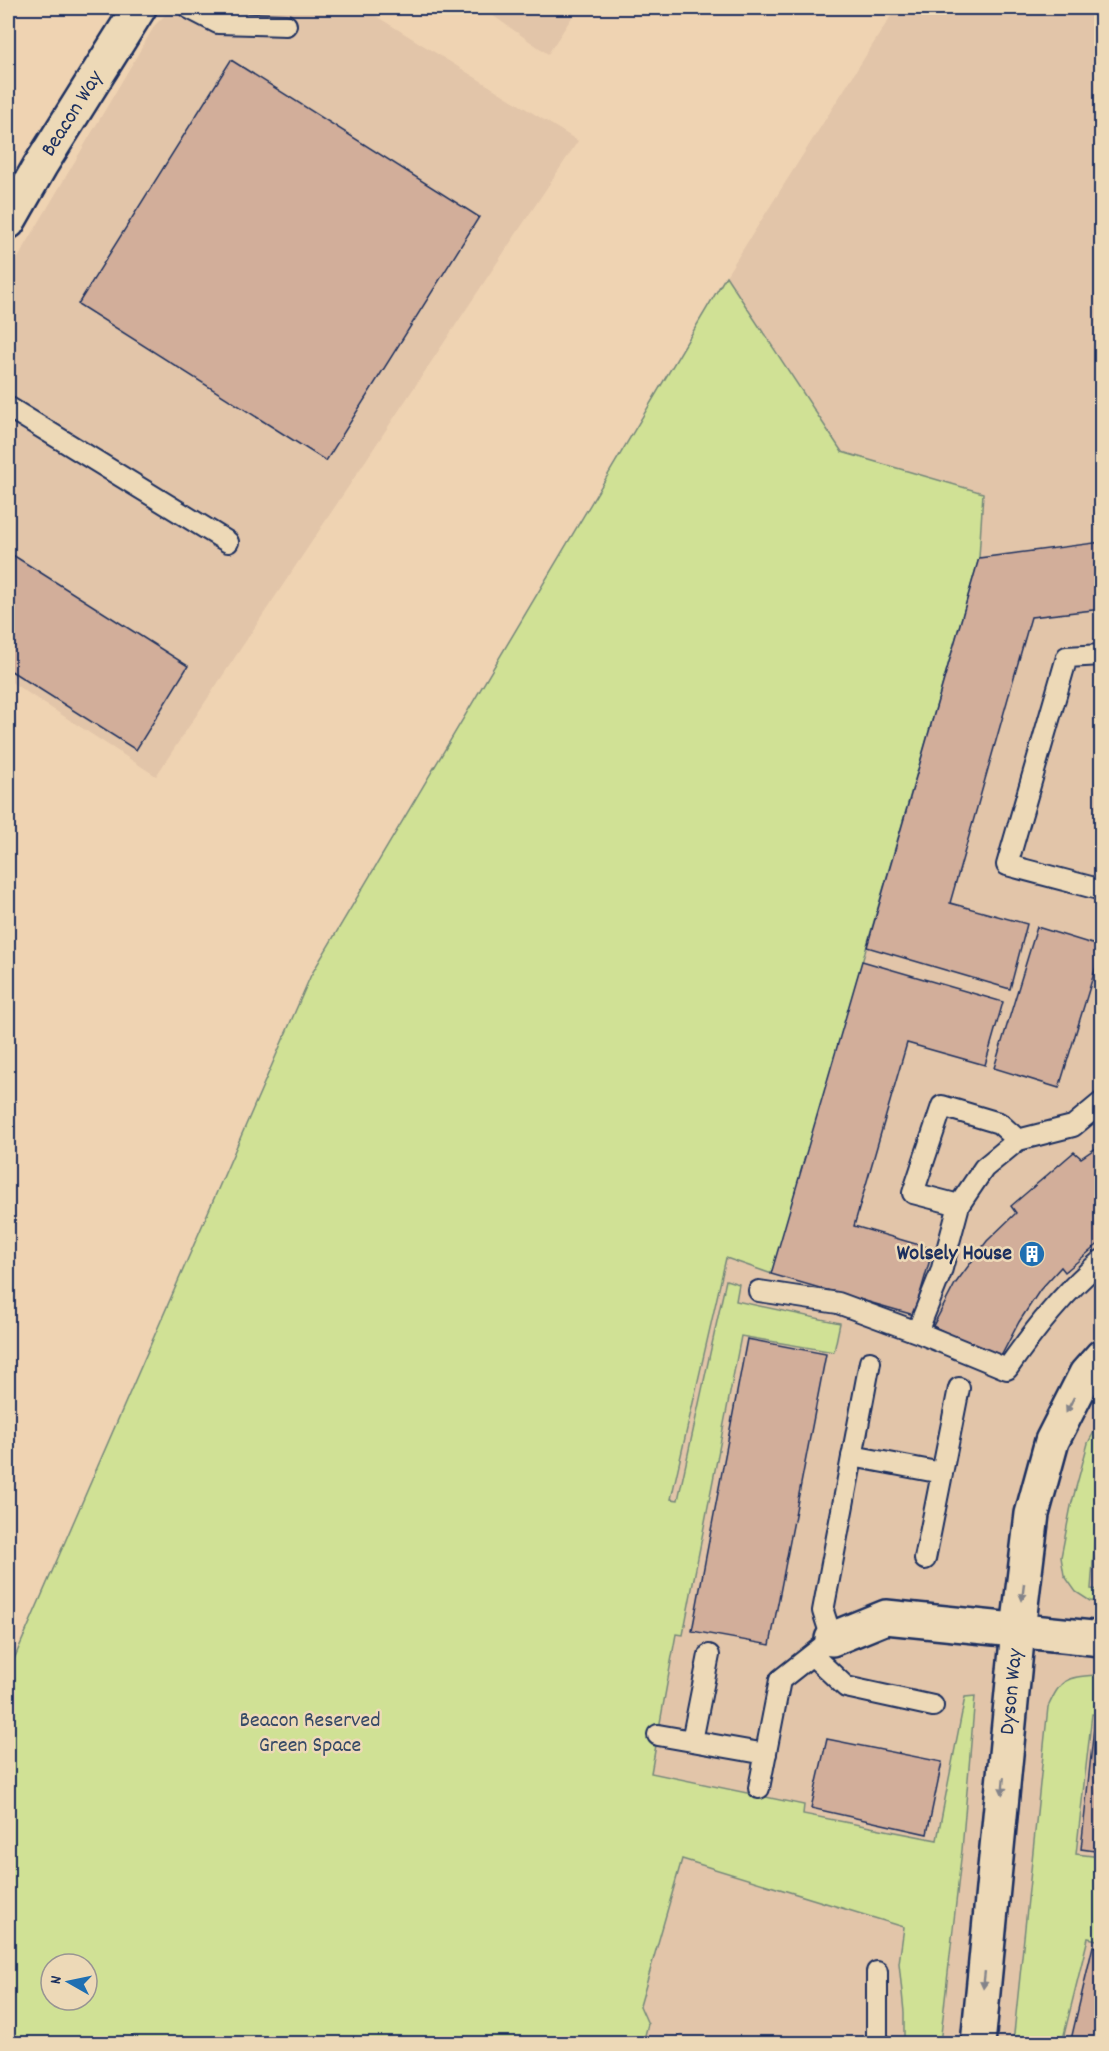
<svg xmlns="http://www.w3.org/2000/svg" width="1109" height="2051" viewBox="0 0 1109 2051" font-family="Dekko,sans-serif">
<rect width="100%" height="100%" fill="#efd3b2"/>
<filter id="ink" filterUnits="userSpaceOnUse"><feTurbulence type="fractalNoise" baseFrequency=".0167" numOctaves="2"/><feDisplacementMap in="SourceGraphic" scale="12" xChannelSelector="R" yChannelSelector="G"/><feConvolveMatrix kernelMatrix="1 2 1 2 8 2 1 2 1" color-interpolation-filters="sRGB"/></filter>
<g filter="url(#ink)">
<!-- built -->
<path fill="#e2c5a9" d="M172,8H363L578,141L156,776L8,680V275L155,25Z
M482,8H578L548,54Z
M896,8H1101V2043L584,2044L607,1780L726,1258L772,1274L979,558L983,493L842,452L726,276Z"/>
<!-- green -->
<path fill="#d0e195" stroke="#76887a" stroke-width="1.5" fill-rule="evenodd" d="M726,276L842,452L983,493L979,558L772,1274L726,1258L671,1499L678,1500L726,1280L739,1284L736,1301L840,1323L834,1352L741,1336L683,1635L676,1634L651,1773L804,1805L803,1814L937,1840L965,1697L975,1696L962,1850L940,2043H904V2012L899,1963L904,1927L682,1859L640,2006L648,2024L643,2043L8,2044V1673L311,975ZM51,1964H87V2000H51Z
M1101,1419V1457L1091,1589L1101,1590V1602L1090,1601L1076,1592L1064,1575L1061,1557L1071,1506L1088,1443Z
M1096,1675L1101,1676V1715L1092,1714L1076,1854L1101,1857V1941L1088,1938L1062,2043H1013L1048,1707C1061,1679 1065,1677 1096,1675Z"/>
<!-- building -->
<path fill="#d2ae9a" stroke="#1b2f5e" stroke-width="1.5" d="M231,60L479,217L326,461L78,304Z
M1102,542V609L1031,617L950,903L1027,924L1010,989L867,947L979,558Z
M8,552L188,666L136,750L8,669Z
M1037,927L1102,947L1059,1088L994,1068Z
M862,961L1003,1002L985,1065L907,1043L854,1226L933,1249L914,1315L771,1274Z
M1102,1144V1241L1065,1272L1061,1267L1040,1290L1019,1322L999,1360L933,1326L955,1284L987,1241L1016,1213L1011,1206L1074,1152L1081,1158Z
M747,1339L826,1354L770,1645L692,1631Z
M1095,1718H1102V1852L1081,1849Z
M827,1739L942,1762L927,1834L811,1808Z
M1093,1946L1102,1948V2044H1070Z"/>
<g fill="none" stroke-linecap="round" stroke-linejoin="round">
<!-- lane casing -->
<g stroke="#1b2f5e" stroke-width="24">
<path id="lane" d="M189,8L218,23L286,25
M8,407L228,542
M1102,655L1067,657L1007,865L1102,890
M1018,1140L999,1123L942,1106L913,1193L959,1205L984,1168L1018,1140L1073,1126L1102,1102
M959,1205L941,1272L917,1332L1007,1369C1035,1329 1064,1292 1102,1260
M759,1291L838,1303L917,1332
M852,1456L942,1473
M925,1559L959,1388
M812,1655L846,1687L933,1706
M658,1735L766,1754
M692,1741L709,1655
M759,1788L780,1680L832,1639L823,1611L870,1362
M877,1972V2044"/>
</g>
<!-- street casing -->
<g stroke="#1b2f5e" stroke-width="38">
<g id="street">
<path id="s1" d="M8,222L40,166L139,8"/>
<path d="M832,1639L886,1617L1102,1639"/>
</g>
</g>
<!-- secondary casing -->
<g stroke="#1b2f5e" stroke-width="38">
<g id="secondary">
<path id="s2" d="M978,2044L1018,1630L1032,1514L1052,1441L1086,1374L1102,1356"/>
</g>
</g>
<!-- lane -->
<use href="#lane" stroke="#edd9b7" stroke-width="20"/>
<!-- street -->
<use href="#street" stroke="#edd9b7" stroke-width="33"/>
<!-- secondary -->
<use href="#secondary" stroke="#edd9b7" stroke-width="33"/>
</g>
<!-- one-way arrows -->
<defs><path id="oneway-solid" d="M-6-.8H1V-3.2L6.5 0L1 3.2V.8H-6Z" transform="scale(1.5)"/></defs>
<g fill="#84848a">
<use href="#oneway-solid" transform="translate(1070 1405) rotate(117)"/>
<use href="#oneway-solid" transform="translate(1023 1592) rotate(97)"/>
<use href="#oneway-solid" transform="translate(1003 1786) rotate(95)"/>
<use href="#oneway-solid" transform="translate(984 1980) rotate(96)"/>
</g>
</g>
<!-- icons -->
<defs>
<g id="building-disc" transform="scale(1.35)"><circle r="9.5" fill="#1f6fb2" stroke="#edd9b7"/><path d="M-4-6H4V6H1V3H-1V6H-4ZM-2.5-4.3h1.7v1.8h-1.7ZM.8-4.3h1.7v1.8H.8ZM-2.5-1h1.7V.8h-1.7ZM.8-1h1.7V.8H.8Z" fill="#fff"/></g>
</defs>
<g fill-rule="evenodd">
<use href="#building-disc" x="1032" y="1254"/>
</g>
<g text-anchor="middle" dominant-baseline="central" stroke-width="5" stroke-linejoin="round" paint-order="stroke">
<!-- street labels -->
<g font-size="22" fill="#1b2f5e" stroke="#edd9b7">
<text stroke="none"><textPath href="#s1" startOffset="126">Beacon Way</textPath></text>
<text stroke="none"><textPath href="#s2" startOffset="354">Dyson Way</textPath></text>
</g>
<!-- poi labels -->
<g font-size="22" font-weight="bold" fill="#1b2f5e" stroke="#edd9b7" text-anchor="end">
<text x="1012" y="1254">Wolsely House</text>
</g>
<!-- park labels -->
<g font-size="22" fill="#364a66" stroke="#edd9b7">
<text x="310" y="1721">Beacon Reserved<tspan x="310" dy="25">Green Space</tspan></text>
</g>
</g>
<!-- margin -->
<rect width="1109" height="2051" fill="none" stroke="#edd9b7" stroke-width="30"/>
<rect x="15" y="15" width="1079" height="2021" fill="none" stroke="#1b2f5e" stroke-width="2" filter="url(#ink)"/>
<!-- north arrow -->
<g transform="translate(69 1982) rotate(279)"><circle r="28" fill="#edd9b7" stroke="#999593" stroke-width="1.5"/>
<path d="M0-4.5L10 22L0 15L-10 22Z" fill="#1f6fb2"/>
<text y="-9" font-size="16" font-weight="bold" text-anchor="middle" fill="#1b2f5e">N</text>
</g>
</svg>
